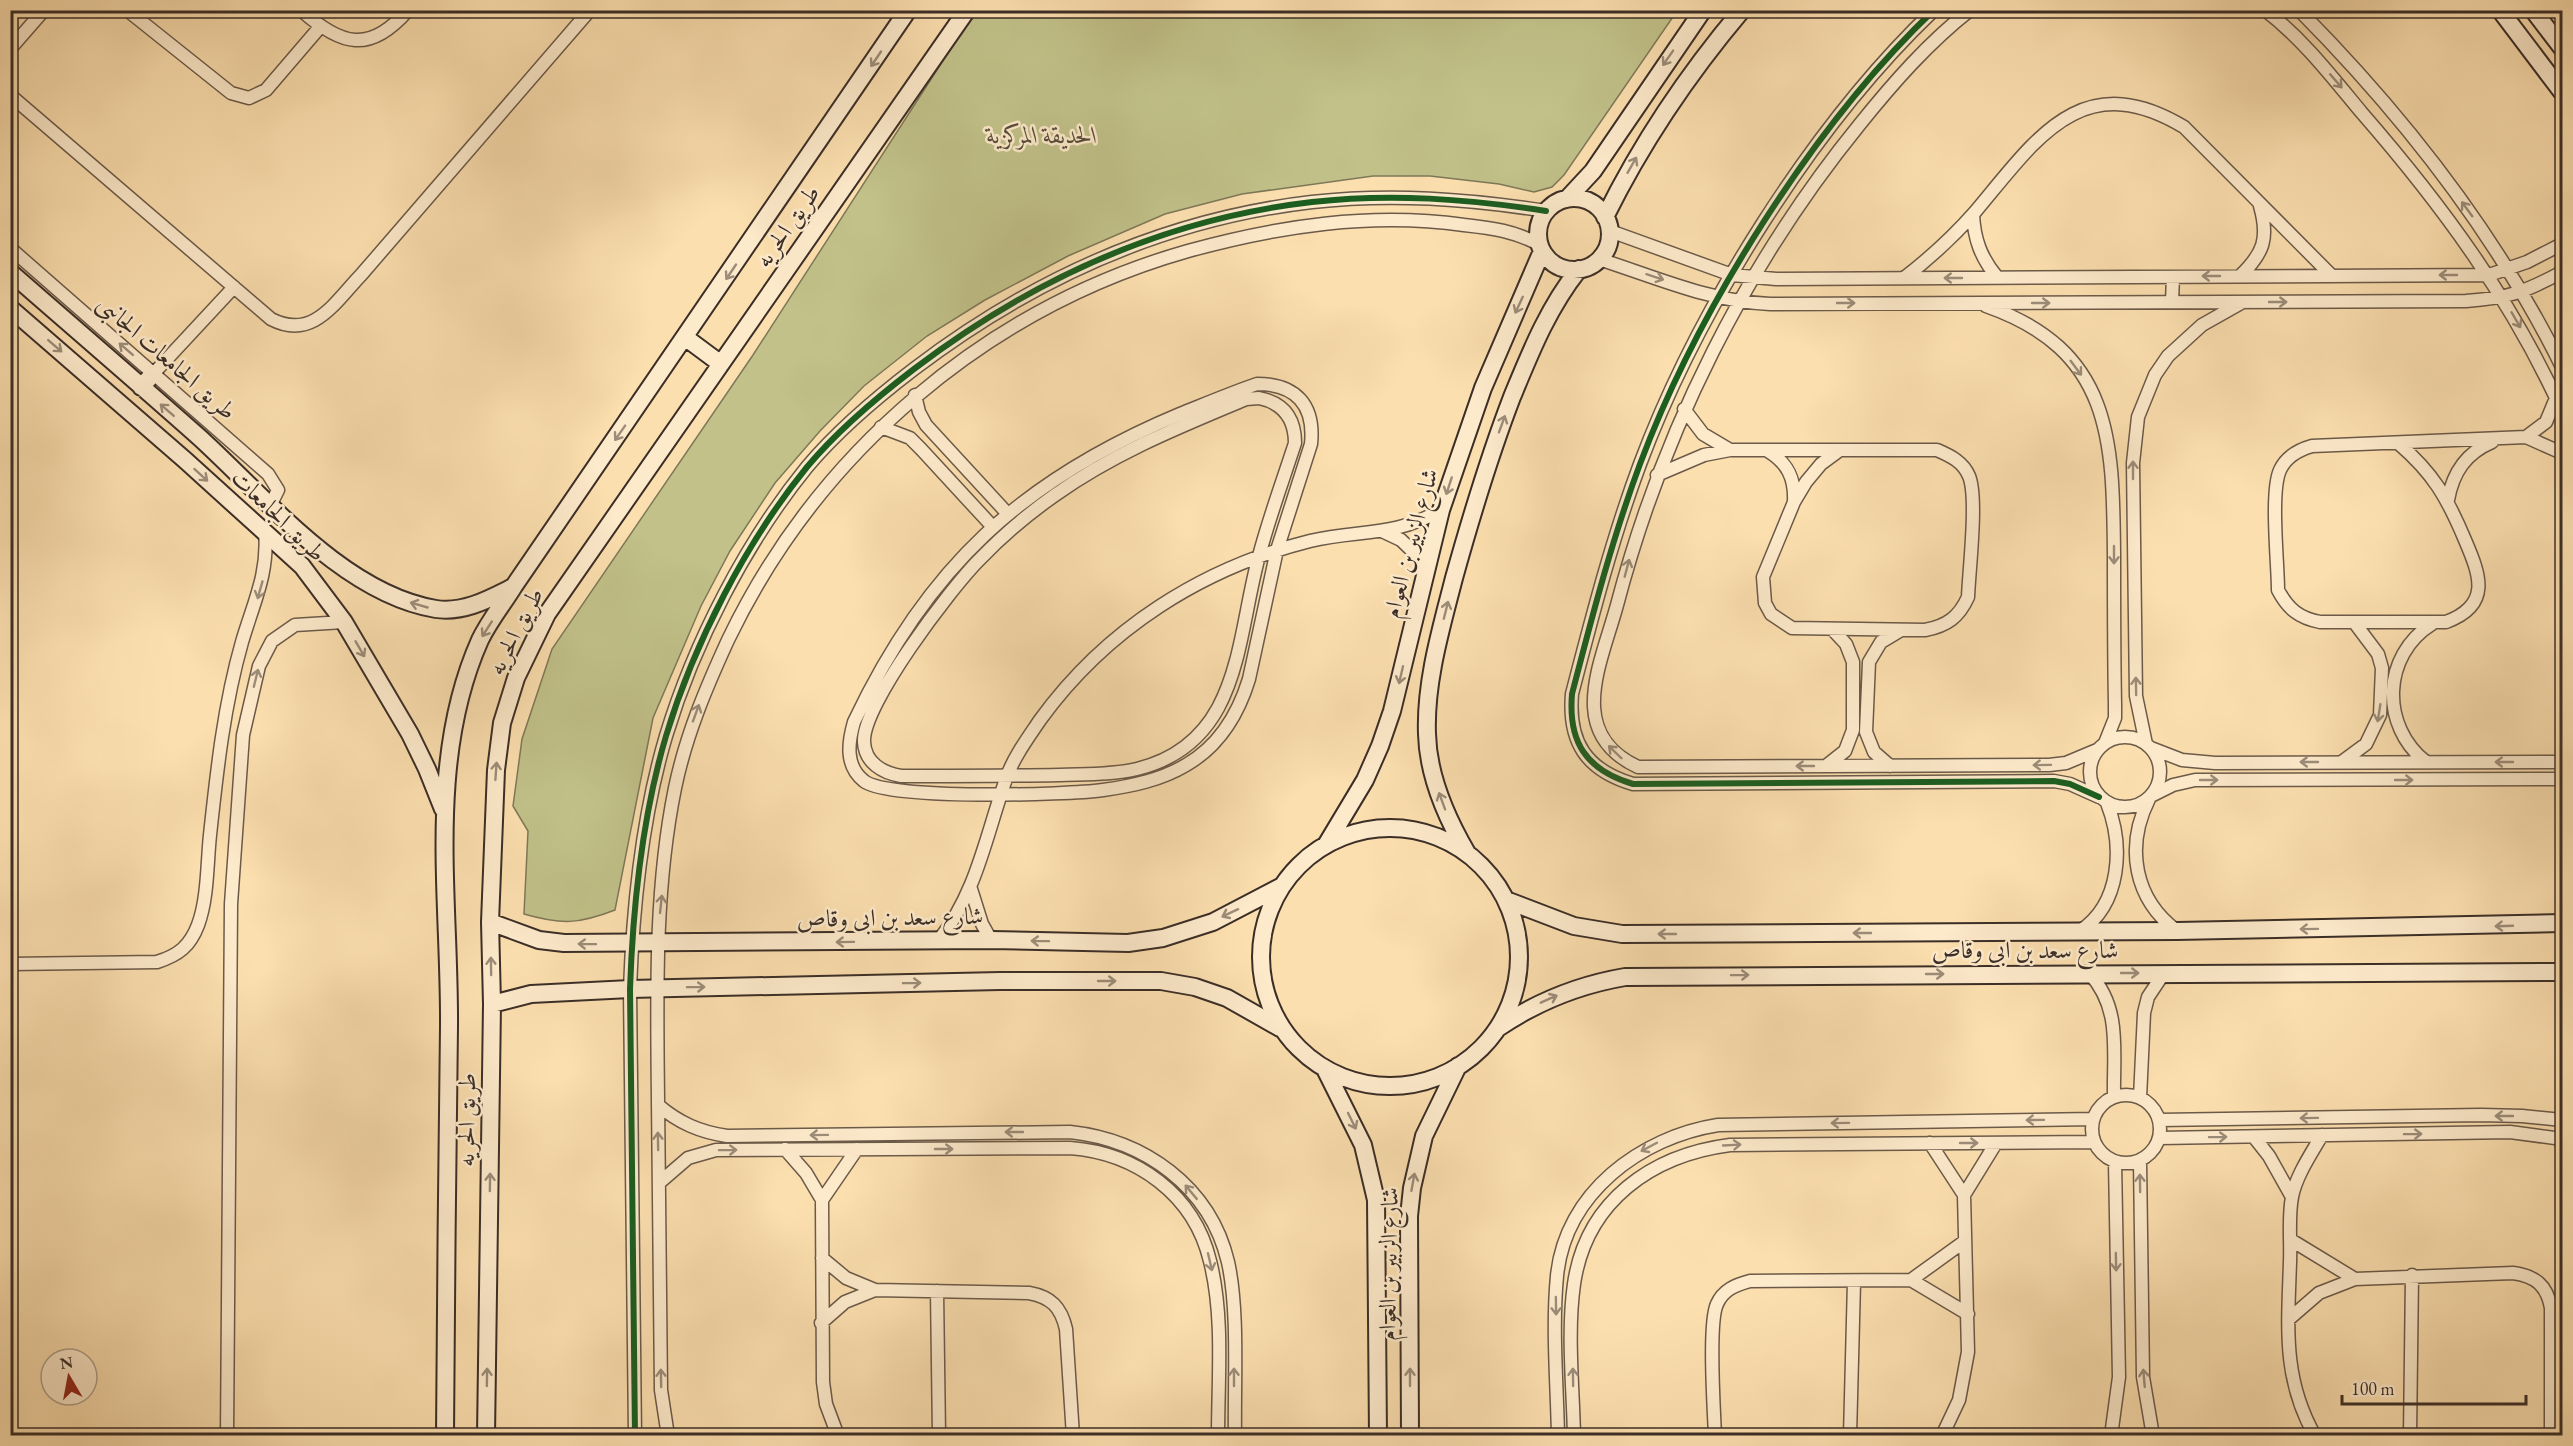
<svg xmlns="http://www.w3.org/2000/svg" width="2573" height="1446" viewBox="0 0 2573 1446" font-family="'EB Garamond',Amiri,serif">
<rect width="100%" height="100%" fill="#fcdfaf"/>
<filter id="stains"><feTurbulence type="fractalNoise" baseFrequency=".00333" numOctaves="4"/><feColorMatrix values="0 0 0 0 .2 0 0 0 0 .09 0 0 0 0 .02 0 0 0 .5 -.17"/></filter>
<radialGradient id="worn" r=".72"><stop offset=".6" stop-color="#630" stop-opacity="0"/><stop offset="1" stop-color="#630" stop-opacity=".3"/></radialGradient>
<!-- green -->
<path fill="#c1c189" stroke="#7e7858" stroke-width="1.5" d="M975,11H1677L1564,175L1552,187L1534,192L1499,184L1430,176H1373L1242,194L1165,214L1068,256L985,300L927,336L864,386L820,431L775,483L730,551L701,606L653,718L615,910C579,924 562,925 524,914L528,831L513,806L522,739L552,649L753,355Z"/>
<g fill="none" stroke-linecap="round" stroke-linejoin="round">
<!-- street casing -->
<g stroke="#6b5a49" stroke-width="15">
<path id="street" d="M127,10L231,93L249,98L266,90L320,27
M301,10C341,46 370,54 408,10
M1934,10C1814,124 1698,309 1640,464C1612,539 1592,617 1572,694C1568,742 1586,770 1633,784L2054,781L2070,784L2099,797
M1970,10C1928,43 1893,83 1860,124C1746,264 1663,430 1617,605C1601,664 1565,733 1638,767L2049,765L2066,763L2097,750
M2265,10C2303,39 2332,77 2362,113C2442,205 2512,300 2562,411
M2299,10C2403,115 2497,235 2562,367
M2559,10L2562,15
M10,49L44,10
M10,95L271,319C313,341 335,302 361,275L590,10
M1973,214C1974,239 1981,258 1997,277
M1610,231L1732,275L1776,279L2489,275L2527,262L2562,244
M10,248L268,474L278,490L270,506
M1599,259C1655,277 1711,302 1770,304L2466,301C2509,298 2525,292 2562,272
M2240,276C2264,253 2269,238 2260,206
M1904,278C1930,258 1953,237 1975,212C2035,141 2081,65 2184,127L2332,276
M2172,302L2173,277
M1986,306C2112,350 2113,439 2114,554C2114,604 2114,654 2115,704V718L2105,743
M154,373L234,287
M1257,384C1296,384 1315,405 1311,444L1277,550L1249,679C1238,715 1219,746 1186,765C1161,780 1132,786 1103,790C1068,795 887,800 864,781C845,766 848,743 854,722C927,567 1022,480 1180,414C1205,404 1231,393 1257,384Z
M915,395L919,412L926,425L1007,513
M1259,398C1283,403 1295,418 1295,443C1283,480 1269,518 1259,556C1236,639 1242,743 1137,769C1112,775 1085,774 1060,775C1007,776 954,776 901,776C883,773 865,763 864,742C862,705 951,588 979,560C1002,536 1028,514 1055,495C1114,453 1179,427 1246,399Z
M1684,409L1703,434L1730,450
M881,427L910,438L921,449L992,526
M2526,437L2546,422L2556,398
M2398,443C2433,473 2447,497 2465,540C2480,575 2492,605 2446,622H2320C2299,618 2288,609 2278,590C2278,563 2270,492 2280,470C2286,457 2298,450 2312,446L2526,437L2562,453
M1768,451C1788,463 1795,479 1794,501
M1657,475L1704,455L1730,450H1937C1951,456 1963,462 1969,476C1978,498 1969,570 1968,597C1959,617 1947,626 1925,630L1792,628L1771,614L1765,603L1763,577L1794,502L1806,482L1821,464L1840,450
M2448,500C2453,472 2466,453 2492,442
M1384,532L1401,540L1428,566
M2090 772a35 35 0 1 1 70 0a35 35 0 1 1-70 0Z
M2146,744L2136,696L2133,463L2138,417L2155,375L2168,356L2202,325L2241,303
M2151,748L2182,760L2215,763L2562,762
M2343,761L2366,744L2380,715L2382,668L2378,654L2354,622
M2426,762C2380,726 2382,655 2432,624
M1826,766L1845,751L1853,730V662L1846,644L1832,629
M1890,766L1874,752L1866,732L1869,662L1881,642L1901,630
M2153,795L2173,785L2195,780L2562,779
M2149,799C2125,847 2134,899 2177,931
M971,889L982,924L991,940
M2080,931C2121,904 2124,846 2107,803
M939,940C977,892 986,835 1006,779C1013,758 1028,738 1040,720C1106,629 1202,568 1310,541C1360,529 1392,538 1441,510
M10,964L157,962C179,955 190,946 198,925C208,898 207,863 210,835C217,770 224,705 242,642C253,604 269,573 265,532
M2089,973C2122,1008 2113,1052 2114,1097
M2092 1129a34 34 0 1 1 68 0a34 34 0 1 1-68 0Z
M2140,1098L2144,1013L2148,997L2164,973
M658,1105C679,1123 700,1132 727,1136L1070,1132C1144,1140 1210,1186 1228,1262C1239,1311 1234,1384 1235,1436
M2160,1120L2481,1115L2522,1116L2562,1120
M2254,1137L2269,1156L2292,1197
M2160,1138L2510,1132L2562,1139
M1930,1143L1964,1195L1968,1352L1959,1400L1942,1436
M785,1149L806,1173L822,1200L823,1382L826,1404L838,1436
M2140,1161L2143,1377L2153,1436
M659,1183L688,1158L716,1150L1070,1148C1136,1153 1194,1194 1210,1261C1224,1316 1218,1379 1218,1436
M1964,1195L1996,1143
M822,1200L857,1149
M2291,1240L2355,1279
M822,1258L846,1278L875,1290L1029,1293C1051,1297 1061,1307 1066,1329L1073,1436
M1911,1280L1968,1314
M937,1291L939,1436
M2289,1319L2319,1293L2355,1279L2513,1273C2535,1276 2547,1285 2551,1308V1436
M821,1323L845,1302L875,1290
M227,1436L231,904L243,735L259,666L272,641L295,625L344,622
M635,1436L630,989C633,904 642,817 666,736C694,643 746,542 807,467C838,430 876,398 914,369C1031,280 1165,219 1312,202C1391,193 1468,199 1546,211
M668,1436L661,1390C660,1294 659,1197 658,1101C657,996 654,891 675,788C686,735 706,688 728,640C818,452 987,308 1188,251C1279,226 1371,212 1464,225C1492,228 1515,231 1540,245
M1558,1436C1557,1383 1552,1328 1557,1276C1565,1193 1641,1137 1718,1125L2093,1119
M1574,1436C1573,1386 1567,1333 1574,1284C1586,1201 1652,1155 1730,1145L2094,1142
M1715,1436C1714,1410 1708,1323 1717,1304C1723,1290 1735,1285 1750,1281L1911,1280L1965,1241
M1850,1436L1854,1282
M2111,1436L2119,1377L2115,1162
M2315,1436C2282,1378 2288,1326 2290,1262C2291,1241 2288,1218 2292,1197C2296,1176 2311,1154 2322,1135
M2410,1436L2412,1275"/>
</g>
<!-- secondary casing -->
<g stroke="#3b2e27" stroke-width="20">
<path id="secondary" d="M2500,10L2562,92
M2533,10L2562,48
M1538 234a36 36 0 1 1 72 0a36 36 0 1 1-72 0Z
M1567,199L1593,171L1703,10
M1605,217C1642,142 1688,74 1742,10
M10,272C73,327 137,382 199,437C265,497 344,594 436,609C464,613 489,599 513,587
M10,308L185,460L302,566L344,622L410,734L427,769L443,809
M686,338L721,364
M141,387L154,373
M1261 957a129 129 0 1 1 258 0a129 129 0 1 1-258 0Z
M1326,845L1365,780L1380,746L1392,711L1441,510L1483,388L1542,251
M1467,853C1446,817 1428,776 1427,734C1425,682 1441,629 1454,578C1471,517 1489,457 1512,397C1531,351 1548,308 1579,269
M1506,900L1574,926L1622,934L2177,931L2562,923
M490,922L539,940L564,943L991,940L1128,943L1163,938L1213,922L1282,886
M492,1004L531,994L630,989L1000,981H1161L1195,987L1227,998L1280,1028
M1498,1028C1538,1001 1578,985 1625,977L2562,972
M1325,1069L1363,1145L1376,1200L1378,1436
M445,1436C446,1299 447,1163 449,1026C450,898 426,761 480,640C489,621 503,604 514,586L908,10
M486,1436L492,1004L490,922L496,770L502,723L516,678L547,614L967,10
M1410,1436L1409,1216L1412,1188L1424,1136L1458,1066"/>
</g>
<!-- street -->
<use href="#street" stroke="#fdeacb" stroke-width="12"/>
<!-- secondary -->
<use href="#secondary" stroke="#fdeacb" stroke-width="16"/>
<!-- cycleway casing -->
<g stroke="#fdeacb" stroke-width="10">
<path id="cycleway" d="M1934,10C1814,124 1698,309 1640,464C1612,539 1592,617 1572,694C1568,742 1586,770 1633,784L2054,781L2070,784L2099,797
M635,1436L630,989C633,904 642,817 666,736C694,643 746,542 807,467C838,430 876,398 914,369C1031,280 1165,219 1312,202C1391,193 1468,199 1546,211"/>
</g>
<!-- cycleway -->
<use href="#cycleway" stroke="#1b5e20" stroke-width="6"/>
</g>
<!-- one-way arrows -->
<defs><path id="oneway-shaft" d="M-6 0H5M1.5-3L5.5 0L1.5 3" fill="none" stroke-width="1.6" stroke-linecap="round" stroke-linejoin="round" transform="scale(1.5)"/></defs>
<g stroke="#9c8c79">
<use href="#oneway-shaft" transform="translate(1668 58) rotate(125)"/>
<use href="#oneway-shaft" transform="translate(876 59) rotate(124)"/>
<use href="#oneway-shaft" transform="translate(2336 81) rotate(49)"/>
<use href="#oneway-shaft" transform="translate(1632 165) rotate(-60)"/>
<use href="#oneway-shaft" transform="translate(2467 209) rotate(-126)"/>
<use href="#oneway-shaft" transform="translate(731 272) rotate(124)"/>
<use href="#oneway-shaft" transform="translate(2448 275) rotate(180)"/>
<use href="#oneway-shaft" transform="translate(2211 276) rotate(180)"/>
<use href="#oneway-shaft" transform="translate(1655 277) rotate(18)"/>
<use href="#oneway-shaft" transform="translate(1953 278) rotate(180)"/>
<use href="#oneway-shaft" transform="translate(2278 302)"/>
<use href="#oneway-shaft" transform="translate(1846 303)"/>
<use href="#oneway-shaft" transform="translate(2041 303)"/>
<use href="#oneway-shaft" transform="translate(1519 305) rotate(115)"/>
<use href="#oneway-shaft" transform="translate(2516 320) rotate(60)"/>
<use href="#oneway-shaft" transform="translate(55 346) rotate(41)"/>
<use href="#oneway-shaft" transform="translate(126 349) rotate(-139)"/>
<use href="#oneway-shaft" transform="translate(2076 368) rotate(53)"/>
<use href="#oneway-shaft" transform="translate(167 410) rotate(-139)"/>
<use href="#oneway-shaft" transform="translate(1502 424) rotate(-70)"/>
<use href="#oneway-shaft" transform="translate(620 433) rotate(125)"/>
<use href="#oneway-shaft" transform="translate(2133 470) rotate(-90)"/>
<use href="#oneway-shaft" transform="translate(201 475) rotate(42)"/>
<use href="#oneway-shaft" transform="translate(1449 486) rotate(108)"/>
<use href="#oneway-shaft" transform="translate(2114 555) rotate(90)"/>
<use href="#oneway-shaft" transform="translate(1627 568) rotate(-75)"/>
<use href="#oneway-shaft" transform="translate(260 590) rotate(106)"/>
<use href="#oneway-shaft" transform="translate(419 605) rotate(-164)"/>
<use href="#oneway-shaft" transform="translate(1446 610) rotate(-76)"/>
<use href="#oneway-shaft" transform="translate(487 629) rotate(123)"/>
<use href="#oneway-shaft" transform="translate(360 649) rotate(60)"/>
<use href="#oneway-shaft" transform="translate(1401 675) rotate(103)"/>
<use href="#oneway-shaft" transform="translate(256 678) rotate(-76)"/>
<use href="#oneway-shaft" transform="translate(2136 686) rotate(-91)"/>
<use href="#oneway-shaft" transform="translate(696 713) rotate(-70)"/>
<use href="#oneway-shaft" transform="translate(2379 713) rotate(99)"/>
<use href="#oneway-shaft" transform="translate(1615 752) rotate(-136)"/>
<use href="#oneway-shaft" transform="translate(2309 762) rotate(180)"/>
<use href="#oneway-shaft" transform="translate(2504 762) rotate(-180)"/>
<use href="#oneway-shaft" transform="translate(2042 765) rotate(179)"/>
<use href="#oneway-shaft" transform="translate(1805 766) rotate(180)"/>
<use href="#oneway-shaft" transform="translate(496 771) rotate(-86)"/>
<use href="#oneway-shaft" transform="translate(2209 780)"/>
<use href="#oneway-shaft" transform="translate(2404 780)"/>
<use href="#oneway-shaft" transform="translate(1442 801) rotate(-110)"/>
<use href="#oneway-shaft" transform="translate(661 904) rotate(-84)"/>
<use href="#oneway-shaft" transform="translate(1230 913) rotate(155)"/>
<use href="#oneway-shaft" transform="translate(2504 926) rotate(178)"/>
<use href="#oneway-shaft" transform="translate(2309 929) rotate(179)"/>
<use href="#oneway-shaft" transform="translate(1862 933) rotate(180)"/>
<use href="#oneway-shaft" transform="translate(1667 934) rotate(180)"/>
<use href="#oneway-shaft" transform="translate(1040 941) rotate(-179)"/>
<use href="#oneway-shaft" transform="translate(845 942) rotate(179)"/>
<use href="#oneway-shaft" transform="translate(587 944) rotate(-179)"/>
<use href="#oneway-shaft" transform="translate(491 966) rotate(-91)"/>
<use href="#oneway-shaft" transform="translate(2130 973)"/>
<use href="#oneway-shaft" transform="translate(1935 974)"/>
<use href="#oneway-shaft" transform="translate(1740 975) rotate(-1)"/>
<use href="#oneway-shaft" transform="translate(1107 981)"/>
<use href="#oneway-shaft" transform="translate(912 983) rotate(-1)"/>
<use href="#oneway-shaft" transform="translate(696 987) rotate(-1)"/>
<use href="#oneway-shaft" transform="translate(1549 999) rotate(-24)"/>
<use href="#oneway-shaft" transform="translate(2504 1116) rotate(-180)"/>
<use href="#oneway-shaft" transform="translate(2309 1118) rotate(179)"/>
<use href="#oneway-shaft" transform="translate(2035 1120) rotate(179)"/>
<use href="#oneway-shaft" transform="translate(1352 1121) rotate(64)"/>
<use href="#oneway-shaft" transform="translate(1840 1123) rotate(179)"/>
<use href="#oneway-shaft" transform="translate(1014 1132) rotate(180)"/>
<use href="#oneway-shaft" transform="translate(2413 1134) rotate(-1)"/>
<use href="#oneway-shaft" transform="translate(819 1135) rotate(179)"/>
<use href="#oneway-shaft" transform="translate(2218 1137) rotate(-1)"/>
<use href="#oneway-shaft" transform="translate(658 1141) rotate(-91)"/>
<use href="#oneway-shaft" transform="translate(1969 1143)"/>
<use href="#oneway-shaft" transform="translate(1732 1145) rotate(-3)"/>
<use href="#oneway-shaft" transform="translate(1649 1147) rotate(152)"/>
<use href="#oneway-shaft" transform="translate(944 1149)"/>
<use href="#oneway-shaft" transform="translate(728 1150) rotate(-1)"/>
<use href="#oneway-shaft" transform="translate(490 1182) rotate(-89)"/>
<use href="#oneway-shaft" transform="translate(1413 1182) rotate(-80)"/>
<use href="#oneway-shaft" transform="translate(2140 1183) rotate(-91)"/>
<use href="#oneway-shaft" transform="translate(1191 1192) rotate(-130)"/>
<use href="#oneway-shaft" transform="translate(1210 1262) rotate(77)"/>
<use href="#oneway-shaft" transform="translate(2116 1262) rotate(89)"/>
<use href="#oneway-shaft" transform="translate(1556 1306) rotate(89)"/>
<use href="#oneway-shaft" transform="translate(487 1377) rotate(-89)"/>
<use href="#oneway-shaft" transform="translate(1234 1377) rotate(-90)"/>
<use href="#oneway-shaft" transform="translate(1410 1377) rotate(-90)"/>
<use href="#oneway-shaft" transform="translate(1573 1377) rotate(-91)"/>
<use href="#oneway-shaft" transform="translate(661 1378) rotate(-91)"/>
<use href="#oneway-shaft" transform="translate(2144 1378) rotate(-95)"/>
</g>
<g text-anchor="middle" dominant-baseline="central" stroke-width="5" stroke-linejoin="round" paint-order="stroke">
<!-- park labels -->
<g font-size="24" font-style="italic" fill="#564b3b" stroke="#fdeacb">
<text x="1042" y="134">الحديقة المركزية</text>
</g>
<!-- street labels -->
<g font-size="24" fill="#3b2e27" stroke="#fdeacb">
<text transform="translate(787 226) rotate(-55)">طريق الحريه</text>
<text transform="translate(167 357) rotate(41)">طريق الجامعات الجانبى</text>
<text transform="translate(279 515) rotate(44)">طريق الجامعات</text>
<text transform="translate(1410 543) rotate(-75)">شارع الزبير بن العوام</text>
<text transform="translate(515 631) rotate(-63)">طريق الحريه</text>
<text transform="translate(890 917) rotate(-1)">شارع سعد بن ابى وقاص</text>
<text x="2025" y="949">شارع سعد بن ابى وقاص</text>
<text transform="translate(466 1120) rotate(-89)">طريق الحريه</text>
<text transform="translate(1388 1264) rotate(-89)">شارع الزبير بن العوام</text>
</g>
</g>
<!-- margin -->
<rect width="2573" height="1446" fill="none" stroke="#fcdfaf" stroke-width="36"/>
<rect x="12" y="12" width="2549" height="1422" fill="none" stroke="#3b2e27" stroke-width="3"/>
<rect x="18" y="18" width="2537" height="1410" fill="none" stroke="#3b2e27" stroke-width="1.5"/>
<!-- north arrow -->
<g transform="translate(69 1377) rotate(350)"><circle r="28" fill="#fdeacb" stroke="#af9f89" stroke-width="1.5"/>
<path d="M0-4.5L10 22L0 15L-10 22Z" fill="#8f2418"/>
<text y="-9" font-size="16" font-weight="bold" text-anchor="middle" fill="#3b2e27">N</text>
</g>
<!-- scale -->
<path d="M2342 1395v9h184v-9" fill="none" stroke="#3b2e27" stroke-width="3"/>
<text x="2351" y="1395" font-size="18" fill="#3b2e27" stroke="#fdeacb" stroke-width="4.5" paint-order="stroke">100 m</text>
<rect width="100%" height="100%" filter="url(#stains)"/>
<rect width="100%" height="100%" fill="url(#worn)"/>
</svg>
